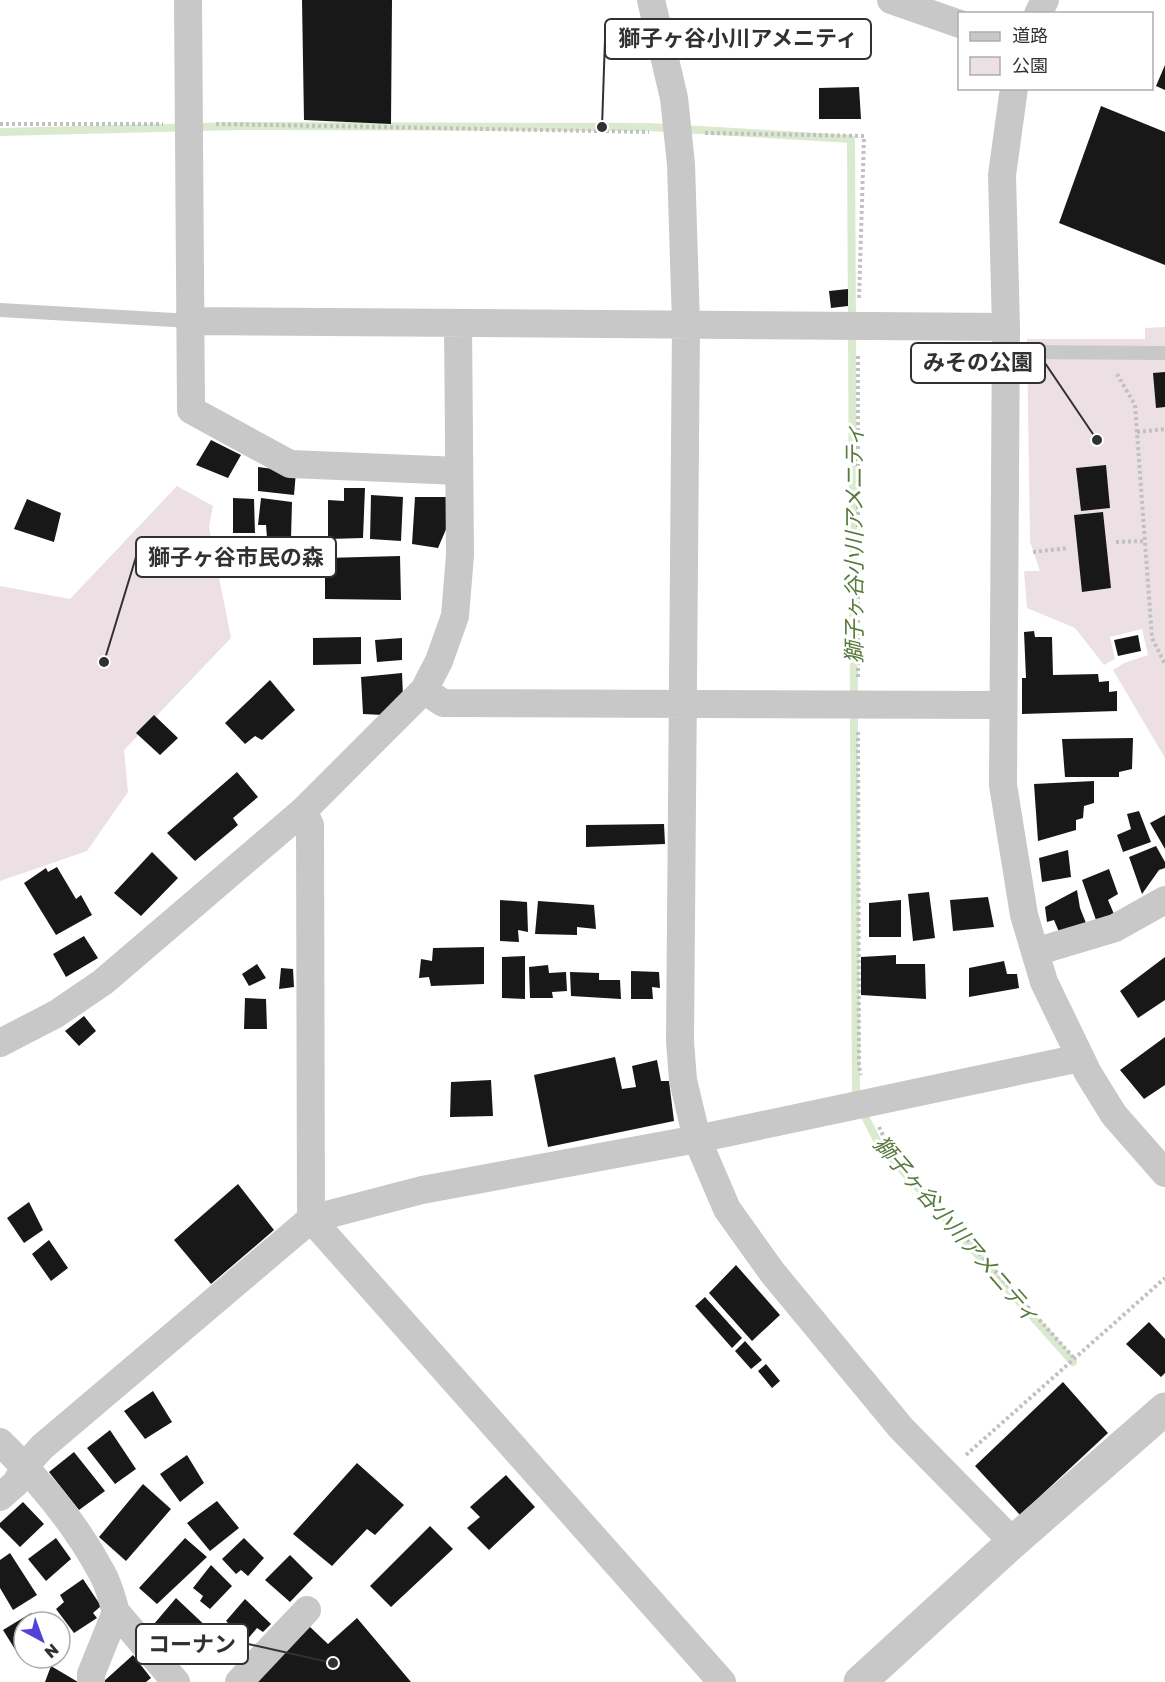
<svg xmlns="http://www.w3.org/2000/svg" width="1165" height="1682" viewBox="0 0 1165 1682" font-family="'Golos Text','Noto Sans JP',sans-serif">
<rect width="100%" height="100%" fill="#fff"/>
<!-- green -->
<path fill="#ece0e5" d="M1165,327V758L1113,670L1124,663L1148,655L1142,629L1110,637L1115,659L1104,665L1075,628L1027,608L1024,571H1040L1030,542L1027,339H1145V328Z
M177,486L213,506L209,527L231,638L124,750L128,792L87,851L0,881V586L70,599Z"/>
<g fill="none" stroke-linecap="round" stroke-linejoin="round">
<!-- stream -->
<path stroke="#daeace" stroke-width="8" d="M0,132L240,126L648,127L851,139L856,1099L879,1144L1073,1362"/>
</g>
<!-- building -->
<path fill="#181818" d="M302,0H392L391,124L304,120Z
M1165,65V90L1156,86Z
M859,87L861,119H819V88Z
M1101,106L1165,132V265L1059,223Z
M848,289V306L831,308L829,291Z
M1165,372V407L1156,408L1153,373Z
M211,440L241,455L228,478L196,465Z
M1106,465L1110,508L1081,511L1076,468Z
M258,467L296,472L294,495L258,491Z
M344,488H365L363,538L328,539V500L344,501Z
M371,495L403,497L401,541L370,539Z
M415,497H449L447,527L438,548L412,544Z
M233,498L254,499L255,533H233Z
M261,498L292,502L291,539L267,538L266,525H258Z
M27,499L61,513L54,542L14,529Z
M1103,512L1111,588L1082,592L1074,515Z
M400,556L401,600L325,599V558Z
M1034,631L1035,637H1052L1053,675L1098,674L1099,682L1109,681V692L1117,691V711L1022,714V678H1026L1024,632Z
M1138,635L1141,651L1118,656L1114,640Z
M361,637V664L313,665V638Z
M402,638V660L377,662L375,640Z
M402,673L403,696L383,715L363,714L361,677Z
M270,680L295,710L262,740L255,736L245,744L225,723Z
M154,715L178,738L160,755L136,733Z
M1133,738L1132,769L1119,772V777H1065L1062,739Z
M237,772L258,797L233,818L238,825L195,861L167,833Z
M1094,781V803L1084,806L1083,818L1076,820V830L1038,841L1034,784Z
M1139,811L1151,842L1123,852L1117,835L1131,829L1127,814Z
M1165,815V849L1150,823Z
M664,824L665,844L586,847V825Z
M1156,846L1165,862V868L1159,870L1142,894L1129,857Z
M1068,850L1071,877L1042,882L1039,858Z
M152,852L178,878L141,916L114,893Z
M57,867L76,899L81,895L92,915L56,935L24,883L46,868L48,872Z
M1109,869L1118,894L1108,900L1114,914L1096,920L1082,880Z
M1077,890L1080,908L1086,923L1059,932L1054,920L1047,922L1045,907Z
M929,892L935,938L913,941L908,894Z
M988,897L994,927L953,931L950,900Z
M500,900L527,902L528,932L518,930L519,942L500,941Z
M901,900V937H869V903Z
M538,901L594,905L596,929L577,927V935L535,934Z
M84,936L98,958L66,977L53,954Z
M484,947V984L431,986L429,977L419,978L421,959L432,961L433,948Z
M896,955V964H925L926,999L861,995V957Z
M525,956V999L502,998V957Z
M1165,957V1000L1138,1018L1120,991Z
M1004,961L1007,974H1017L1019,988L969,997V968Z
M257,964L266,978L249,986L242,974Z
M548,965L549,973L566,972L567,991L552,992L553,998H530L529,967Z
M281,968L293,969L294,987L279,989Z
M631,971L659,972L660,988L652,987L653,999H631Z
M570,972L599,973V980H620L621,999L571,996Z
M245,998L266,999L267,1029H244Z
M84,1016L96,1031L79,1046L65,1031Z
M1165,1037V1085L1144,1099L1120,1070Z
M615,1057L622,1089L636,1087L632,1066L657,1060L661,1081H669L674,1121L548,1147L534,1075Z
M491,1080L493,1116L450,1117L451,1082Z
M238,1184L274,1230L211,1284L174,1240Z
M29,1202L43,1230L24,1243L7,1218Z
M49,1240L68,1268L51,1281L32,1254Z
M736,1265L780,1315L752,1341L709,1293Z
M705,1297L742,1338L732,1348L695,1306Z
M1149,1322L1165,1339V1373L1161,1377L1126,1344Z
M745,1341L762,1360L751,1369L735,1351Z
M766,1364L780,1381L772,1388L758,1371Z
M1063,1382L1108,1433L1020,1515L975,1466Z
M153,1391L172,1422L145,1439L124,1411Z
M110,1430L136,1469L115,1484L87,1448Z
M74,1452L105,1491L79,1510L49,1472Z
M187,1455L204,1483L180,1502L160,1474Z
M357,1463L404,1505L375,1535L367,1529L332,1566L293,1534Z
M506,1475L535,1507L489,1550L467,1528L480,1517L470,1507Z
M143,1484L171,1509L126,1561L99,1537Z
M217,1501L239,1528L210,1551L187,1523Z
M23,1502L44,1524L20,1547L0,1527V1523Z
M430,1526L453,1549L391,1607L370,1586Z
M56,1538L71,1559L46,1581L28,1559Z
M185,1538L207,1557L157,1604L139,1588Z
M244,1538L264,1558L248,1576L241,1570L236,1574L222,1559Z
M10,1553L37,1595L13,1610L0,1588V1560Z
M290,1555L313,1578L290,1602L265,1580Z
M211,1565L232,1586L210,1609L200,1601L203,1596L193,1588Z
M83,1579L101,1606L93,1613L97,1618L74,1633L56,1609L64,1602L60,1595Z
M176,1598L212,1632L189,1657L154,1624Z
M245,1599L271,1624L263,1632L257,1628L246,1641L226,1621Z
M31,1613L36,1622H24V1658L21,1659L3,1630Z
M357,1618L411,1682H251L309,1626L328,1644Z
M133,1655L151,1678L146,1682H103Z
M51,1666L78,1682H45Z"/>
<g fill="none" stroke-linecap="round" stroke-linejoin="round">
<!-- path -->
<path stroke="#c1c1c1" stroke-width="4" stroke-dasharray="3 3" stroke-linecap="butt" d="M0,124H163
M216,124L649,132
M705,133L864,136L859,299
M1117,374L1135,405L1152,638L1165,664
M1137,432L1165,429
M1116,542L1144,541
M1033,552L1068,548
M858,677V354
M858,732L859,1067L861,1075
M879,1127L895,1160L1073,1357
M966,1455L1165,1278"/>
<!-- service -->
<path stroke="#c8c8c8" stroke-width="14" d="M0,310L191,321
M1005,352L1165,353"/>
<!-- minor -->
<path stroke="#c8c8c8" stroke-width="28" d="M188,0L191,410L290,464L459,471
M651,0L674,98L681,164L686,324L680,1041L683,1080L697,1139L727,1209L772,1272L901,1428L1013,1542
M891,0L960,24
M1038,14L1045,0
M1014,88L1002,175L1006,327L1003,785L1024,915L1044,982L1088,1073L1114,1115L1165,1173
M191,321L1006,327
M424,690L443,703L1003,705
M303,811L310,825L311,1219L722,1682
M1035,952L1115,928L1165,900
M0,1043L56,1014L103,982L303,811L424,690L439,661L455,616L460,555L458,323
M0,1442C38,1479 77,1526 102,1573C109,1585 112,1599 116,1612L91,1674V1682
M0,1497L16,1483L25,1466L42,1447L311,1219L422,1190L697,1139L1080,1058
M116,1612L176,1682
M239,1682L307,1610"/>
<!-- tertiary -->
<path stroke="#c8c8c8" stroke-width="33" d="M860,1682L1013,1542L1165,1409"/>
</g>
<g text-anchor="middle" dominant-baseline="central" stroke-width="6" stroke-linejoin="round" paint-order="stroke">
<!-- water labels -->
<g font-size="22" font-style="italic" fill="#577b3c" stroke="#fff">
<text transform="translate(853 544) rotate(-90)">獅子ヶ谷小川アメニティ</text>
<text transform="translate(957 1229) rotate(49)">獅子ヶ谷小川アメニティ</text>
</g>
</g>
<!-- callouts -->
<path fill="none" stroke="#313131" stroke-width="2" d="M602 127L605 39M1097 440L1045 363M104 662L136 557M333 1663L248 1644"/>
<g fill="#313131" stroke="#fff" stroke-width="2">
<circle cx="602" cy="127" r="6"/>
<circle cx="1097" cy="440" r="6"/>
<circle cx="104" cy="662" r="6"/>
<circle cx="333" cy="1663" r="6"/>
</g>
<g fill="#fff" stroke="#313131" stroke-width="2">
<rect x="605" y="19" width="266" height="40" rx="6"/>
<rect x="911" y="343" width="134" height="40" rx="6"/>
<rect x="136" y="537" width="200" height="40" rx="6"/>
<rect x="136" y="1624" width="112" height="40" rx="6"/>
</g>
<g font-size="22" text-anchor="middle" font-weight="bold" fill="#313131">
<text x="738" y="46">獅子ヶ谷小川アメニティ</text>
<text x="978" y="370">みその公園</text>
<text x="236" y="565">獅子ヶ谷市民の森</text>
<text x="192" y="1652">コーナン</text>
</g>
<!-- legend -->
<rect x="958" y="12" width="195" height="78" fill="#ffffff" stroke="#adadad" stroke-width="1.5"/>
<rect x="970" y="32" width="30" height="9" fill="#c8c8c8" stroke="#adadad" stroke-width="1.5"/>
<text x="1012" y="42" font-size="18" fill="#313131">道路</text>
<rect x="970" y="57" width="30" height="18" fill="#ece0e5" stroke="#adadad" stroke-width="1.5"/>
<text x="1012" y="72" font-size="18" fill="#313131">公園</text>
<!-- north arrow -->
<g transform="translate(42 1640) rotate(139)"><circle r="28" fill="#ffffff" stroke="#adadad" stroke-width="1.5"/>
<path d="M0-4.5L10 22L0 15L-10 22Z" fill="#5342d9"/>
<text y="-9" font-size="16" font-weight="bold" text-anchor="middle" fill="#313131">N</text>
</g>
</svg>
